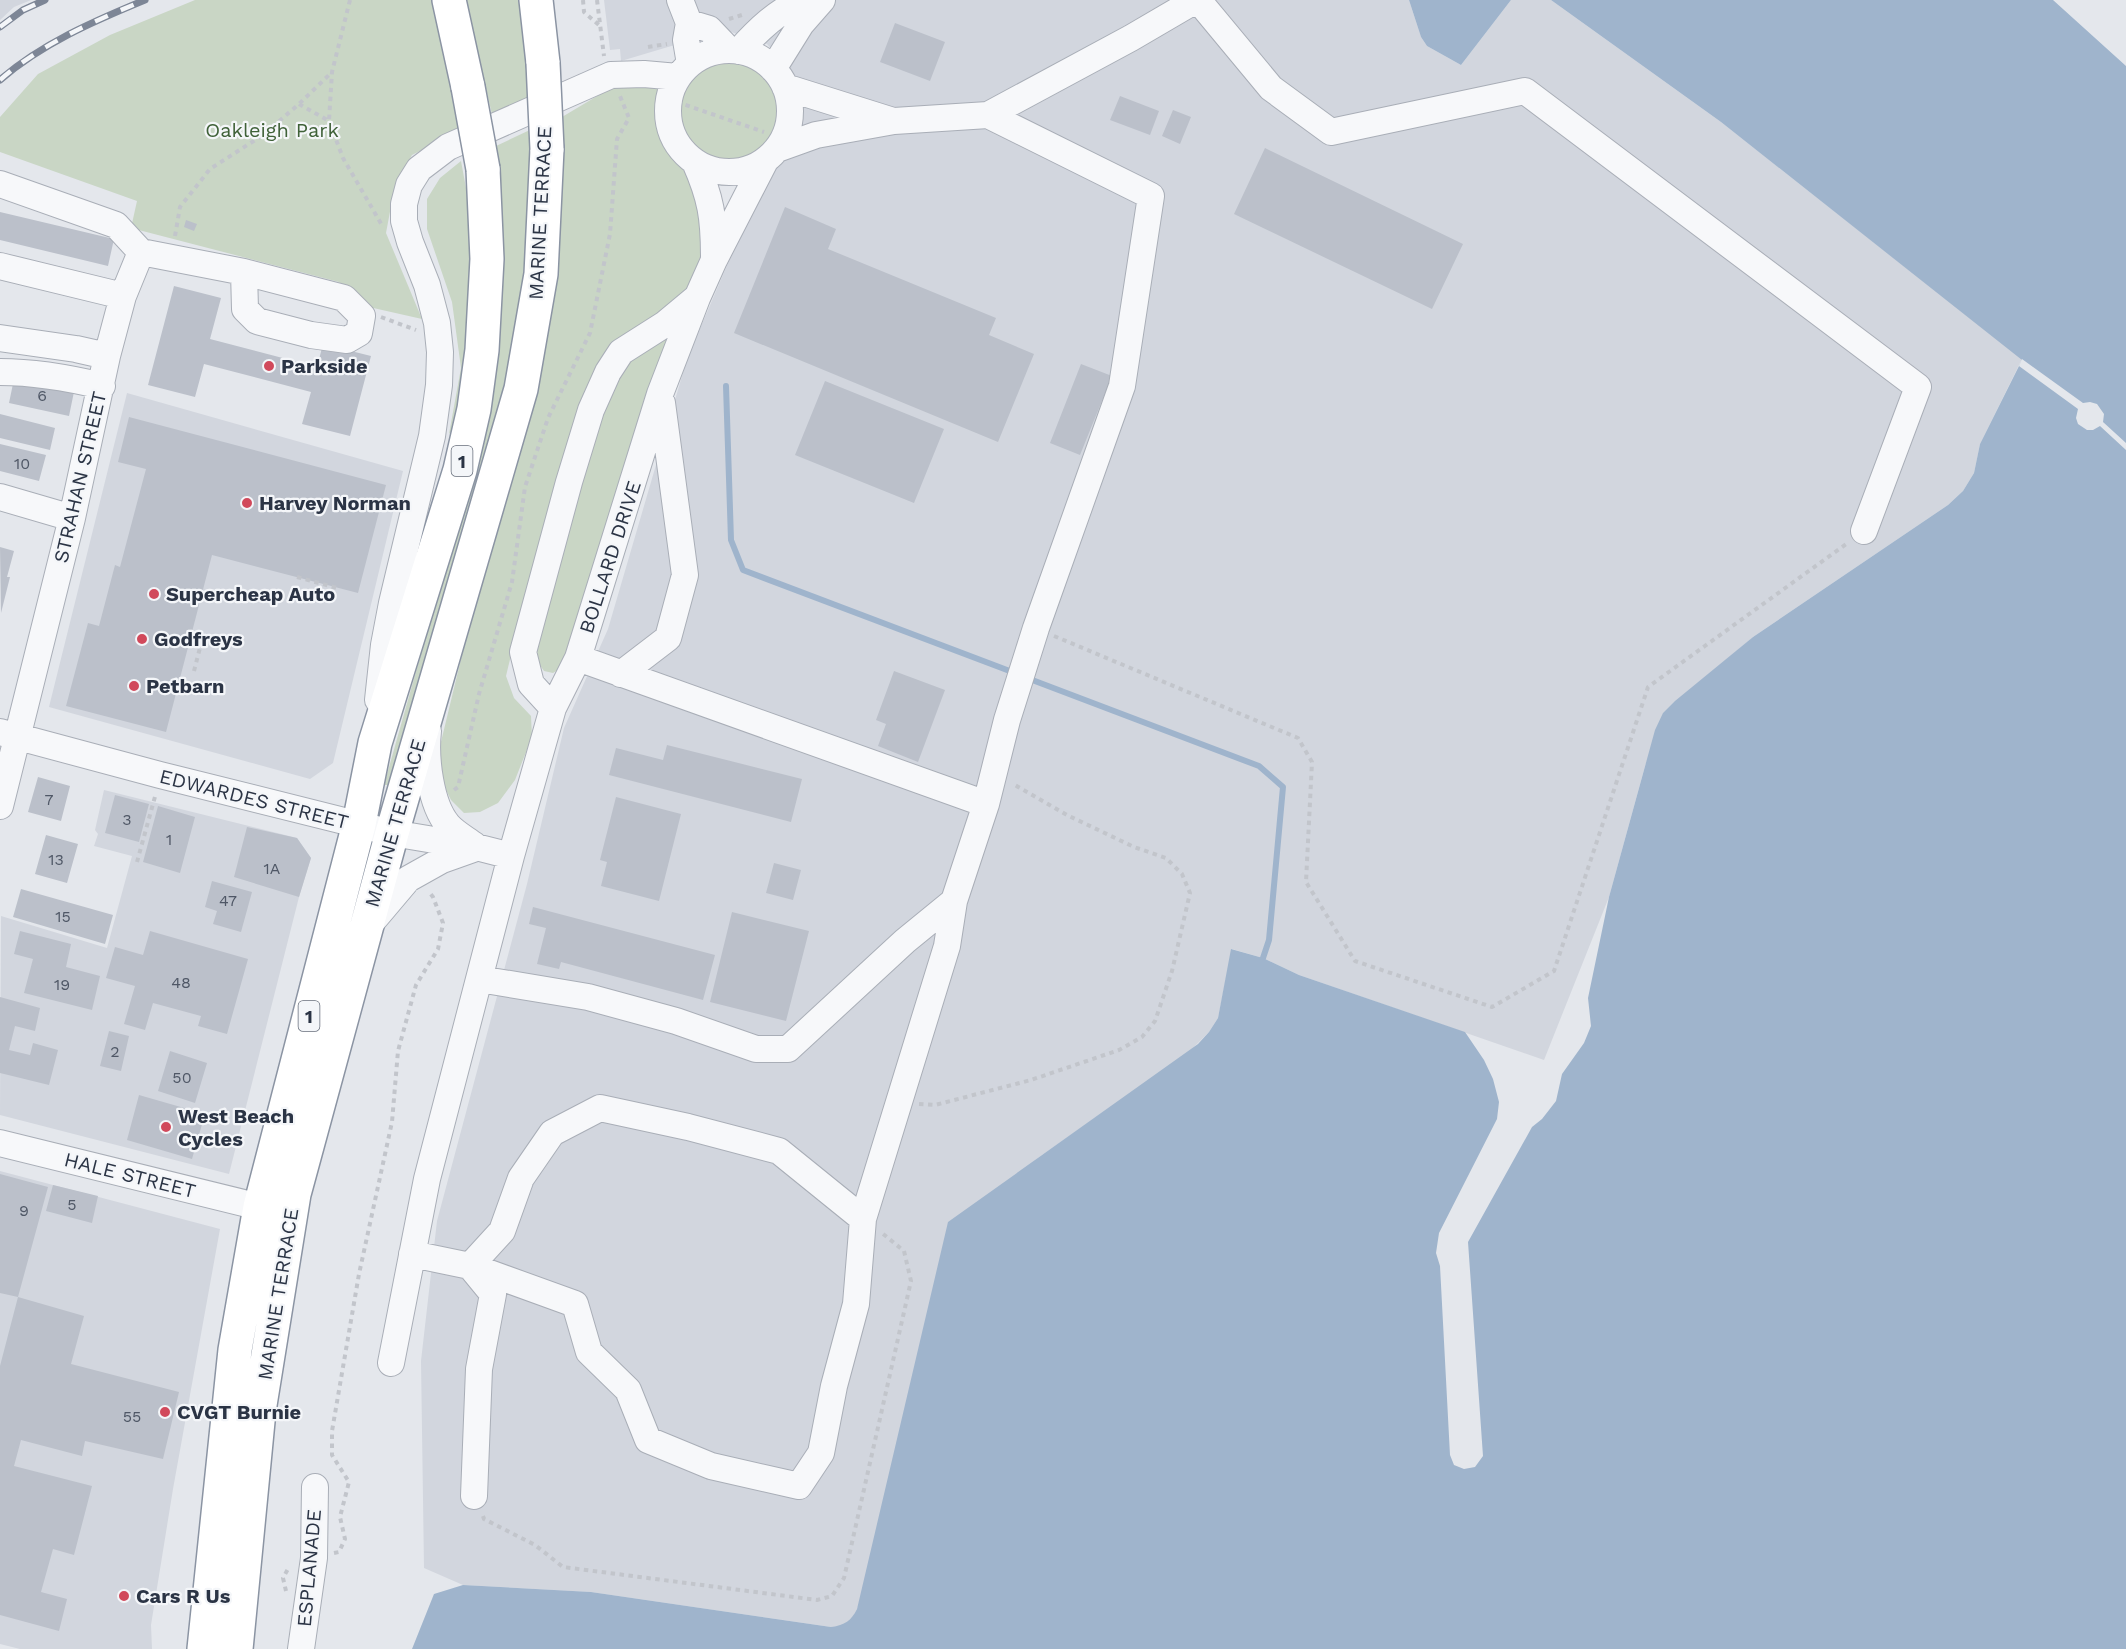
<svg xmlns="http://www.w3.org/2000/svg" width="2126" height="1649" viewBox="0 0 2126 1649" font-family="'Work Sans',sans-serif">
<rect width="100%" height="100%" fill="#e4e7ec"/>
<!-- built -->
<path fill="#d2d6de" d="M0,0H31L14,7L0,20Z
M604,0H1409L1421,37L1427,46L1461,65L1511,0H1551L1721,122L2022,359L1980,444L1974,473L1963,491L1948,505L1753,637L1666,711L1645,766L1609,897L1544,1060L1299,975L1263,958L1232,949L1218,1018L1209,1032L1189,1052L1035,1160L857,1609L852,1620L841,1626L831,1627L591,1592L463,1585L424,1568L421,1361L437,1221L527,884L564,728L608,629L687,359L758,193L800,124L801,83L767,44L725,30L621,61L620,49L610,50Z
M127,393L403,471L333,763L310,779L49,707Z
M104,790L297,838L311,858L299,897L229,1174L0,1115L1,916L107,948L132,856L94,846L98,834L95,830Z
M0,1171L220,1229L173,1489L151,1625L152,1649H20L0,1644Z"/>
<!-- green -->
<path fill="#c9d6c5" d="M195,0H433L463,129L412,155L395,185L386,233L422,319L360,305L339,282L131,228L137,201L0,152V117L38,74L110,35Z
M466,0H521L530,100L493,119Z
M679 112a50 50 0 1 1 100 0a50 50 0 1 1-100 0Z
M670,72L660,113L667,148L692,175L704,206L703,250L688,290L669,312L614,346L512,651L506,676L514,698L531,716L532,737L515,780L498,803L480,812L464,813L451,800L441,780L440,746L469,626L557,120L619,83Z
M532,129V229L515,352L390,785H384L483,434L499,252L496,146Z
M461,161L471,215L473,296L457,424L449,434L461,368L452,302L427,229V199L440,178Z
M673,324L563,667L553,673L544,671L537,661L535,622L611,376Z"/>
<!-- water -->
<path fill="#9fb4cc" d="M1409,0H1511L1461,65L1427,46L1421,37Z
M1551,0H2126V1649H412L434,1594L463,1585L591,1592L831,1627C845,1625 851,1621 857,1609L948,1222L1198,1044L1209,1032L1218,1018L1231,949L1263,958L1299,975L1465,1032L1484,1060L1493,1079L1499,1102L1497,1119L1439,1233L1436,1253L1440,1266L1450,1455L1454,1465L1464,1469L1475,1467L1483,1456L1468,1242L1532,1127L1542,1119L1556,1101L1562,1074L1584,1043L1591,1026L1588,998L1609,897L1655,730L1663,713L1675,701L1753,637L1948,505L1963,491L1974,473L1980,444L2022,360L1721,122Z"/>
<!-- pier -->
<path fill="#e4e7ec" d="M2053,0H2126V66Z
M2022,359L2083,403L2090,402L2097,404L2104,414L2103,422L2126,443V450L2100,426L2093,430H2087L2078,424L2076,418L2078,409L2019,366Z"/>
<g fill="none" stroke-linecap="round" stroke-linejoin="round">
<!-- stream -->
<path stroke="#9fb4cc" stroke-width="6" d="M726,386L731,540L743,570L1015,673
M1027,678L1259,766L1283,787L1269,940L1263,958"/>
</g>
<!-- building -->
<path fill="#bbc0ca" d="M895,23L945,42L930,81L880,62Z
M1120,96L1159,111L1150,135L1110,120Z
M1173,110L1191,117L1180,144L1162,136Z
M1265,148L1463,244L1432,309L1234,214Z
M785,207L836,229L828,249L996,318L989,335L1034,354L998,442L734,333Z
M0,212L114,239L108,266L0,240Z
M186,220L197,224L194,231L184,227Z
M174,286L221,298L210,339L317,367L323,344L371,356L350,436L302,424L311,392L204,364L195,397L148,385Z
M1081,364L1112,376L1080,455L1050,443Z
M15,374L75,387L69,416L9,403Z
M825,381L944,429L914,503L795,455Z
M0,414L55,428L50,450L0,438Z
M129,417L386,485L358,593L212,555L166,732L66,706L88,623L99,626L115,565L120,567L146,469L118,462Z
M0,444L46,455L39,481L0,471Z
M0,547L14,551L7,577H10L1,613Z
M894,671L945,690L918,762L878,746L886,724L876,720Z
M667,745L802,779L791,822L609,775L616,748L663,760Z
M38,777L70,786L61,821L28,812Z
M115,795L149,804L139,842L105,833Z
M616,797L681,814L659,901L601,886L607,862L600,860Z
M158,806L195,817L180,873L143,862Z
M247,827L297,838L311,858L299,897L234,877Z
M46,835L78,844L67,883L35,874Z
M774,863L801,870L793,900L766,893Z
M212,881L252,892L241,932L213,924L217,911L205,907Z
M21,889L113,915L105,944L13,917Z
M533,907L715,955L703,1000L561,962L559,969L537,964L546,928L529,924Z
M732,912L809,931L786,1021L710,1002Z
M20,931L71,944L66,967L100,976L92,1010L24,993L33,959L14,954Z
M150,931L248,959L227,1034L198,1026L201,1016L153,1003L145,1030L124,1024L135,986L106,978L115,947L143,955Z
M0,997L40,1008L35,1031L15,1026L9,1050L30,1055L33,1043L58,1050L49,1085L0,1073Z
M109,1031L129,1036L121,1071L100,1066Z
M170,1051L207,1063L195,1103L158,1091Z
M139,1095L205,1114L192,1159L127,1140Z
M0,1174L48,1187L18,1297L0,1293Z
M53,1185L98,1196L92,1223L46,1211Z
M18,1297L84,1316L71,1364L179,1392L163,1459L85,1441L82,1456L21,1440L14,1466L92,1486L74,1555L53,1549L41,1592L67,1599L59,1631L0,1615V1366Z"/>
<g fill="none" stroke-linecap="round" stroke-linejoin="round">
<!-- minor casing -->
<g stroke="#a9aeb7" stroke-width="28">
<path id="minor" d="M680,0L689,23L686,40L690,64
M1198,0L1271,88L1331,132L1525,91L1918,387L1864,531
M689,23L709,29L729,50
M668 111a61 61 0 1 1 122 0a61 61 0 1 1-122 0Z
M739,51C757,31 779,9 805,0
M773,69L801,24L822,0
M785,87L890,120
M777,149L816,135L894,121L988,115L1131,38L1196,0
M695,162C711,198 714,218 714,257
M0,184L116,225L141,252
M0,266L123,296
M0,338L76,349L107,356
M0,372C34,372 69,378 102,386
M0,497L72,518
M578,658L986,804
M621,674L668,638L685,575L662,403
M378,700L384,645L392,603L432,436L439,385L440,352L437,323L427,285L410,242L404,221V204L409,185L419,169L448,147L611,75L644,74L678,77
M553,708L531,684L523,652L569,482L591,410L608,372L621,352L665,324L695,299
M428,731C425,757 430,804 448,825C455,833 466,839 474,845
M0,732L160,775L392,833L476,847L511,856
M0,806L72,518L107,356L123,296L141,252L244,272L344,298L362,316L359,333L347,340L311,335L257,321L245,309L244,272
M370,924L408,879L442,860L473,849
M479,979L588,997L676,1021L756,1049H788L905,941L954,901L986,804L1007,720L1036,628L1122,386L1151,196L988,115
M0,1143L260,1207
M863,1219L779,1151L688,1127L600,1108L552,1133L521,1178L502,1231L470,1266L575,1304L589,1352L628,1390L648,1440L711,1466L799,1486L821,1453L834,1386L856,1304L863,1219L947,946L954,901
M412,1254L470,1266L493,1294L479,1369L474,1496
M391,1363L427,1179L511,856L553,708L578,658L660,394L697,298L714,260L765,161
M301,1649L314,1558L315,1487"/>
</g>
<!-- highway casing -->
<g stroke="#8b94a3" stroke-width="36">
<path id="highway" d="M449,0L468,87
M536,0L543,63
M204,1649L235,1350L260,1207L359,824L375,743L460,470L474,409L482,350L487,259L483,169
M236,1649L259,1411L294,1194L392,833L521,389L541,274L547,149"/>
</g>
<!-- path -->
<path stroke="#c2c5cb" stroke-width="4" stroke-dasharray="4.5 4.5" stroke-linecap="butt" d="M350,0L332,72L329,121L343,158L383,227
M583,0L584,12L600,26
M597,0L604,56
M729,19L745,14
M648,47L667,44
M677,102L764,132
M299,104L329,121
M175,236L180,207L210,169L263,135L299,104L332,72
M381,317L416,330
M297,577L337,588
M1054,636L1298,738L1312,762L1306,882L1355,961L1492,1007L1554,971L1648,687L1849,542
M194,671L203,636
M454,790L458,787L479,694L512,582L525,487L548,418L590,333L610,234L617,139L629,118L620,96
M137,862L156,793
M919,1104L935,1105L1031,1080L1119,1050L1142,1037L1155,1021L1172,971L1190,893L1182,874L1166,858L1134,847L1067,815L1013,784
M483,1516L484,1519L535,1545L563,1567L817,1600L832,1596L844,1578L911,1281L904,1251L882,1233
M334,1553L339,1552L345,1539L340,1517L349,1482L332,1455V1431L359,1274L392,1122L398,1051L416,985L438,949L443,923L433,897L429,892
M286,1591L283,1578L289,1567"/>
<!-- minor -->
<use href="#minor" stroke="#f7f8fa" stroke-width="26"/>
<!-- highway -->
<use href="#highway" stroke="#fff" stroke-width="33"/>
<!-- rail casing -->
<g stroke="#7d8696" stroke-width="7">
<path id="rail" d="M0,27L23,10L45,0
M0,80C41,44 94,21 145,0"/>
</g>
<!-- rail -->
<use href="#rail" stroke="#f4f6f9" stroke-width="4.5" stroke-dasharray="14" stroke-linecap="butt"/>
<!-- highway-bridge casing -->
<g stroke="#8b94a3" stroke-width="36" stroke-linecap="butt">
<path id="highway-bridge" d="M543,63L547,149
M468,87L483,169"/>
</g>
<!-- highway-bridge -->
<use href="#highway-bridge" stroke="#fff" stroke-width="33"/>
</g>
<!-- markers -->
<g fill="#d1495b" stroke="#f4f6f9" stroke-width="2">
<circle cx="269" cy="366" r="6"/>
<circle cx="247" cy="503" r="6"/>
<circle cx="154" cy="594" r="6"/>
<circle cx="142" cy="639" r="6"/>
<circle cx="134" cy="686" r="6"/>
<circle cx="166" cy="1127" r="6"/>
<circle cx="165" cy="1412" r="6"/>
<circle cx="124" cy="1596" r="6"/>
</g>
<g text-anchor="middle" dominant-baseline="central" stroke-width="4.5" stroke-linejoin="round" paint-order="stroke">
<!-- number labels -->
<g font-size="16" fill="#4f5766">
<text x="42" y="395">6</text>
<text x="22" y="463">10</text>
<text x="49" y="799">7</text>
<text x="127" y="819">3</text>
<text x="169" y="839">1</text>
<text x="56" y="859">13</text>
<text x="272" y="868">1A</text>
<text x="228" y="900">47</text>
<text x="63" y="916">15</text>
<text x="181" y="982">48</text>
<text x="62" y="984">19</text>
<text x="115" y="1051">2</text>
<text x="182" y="1077">50</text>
<text x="72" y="1204">5</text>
<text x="24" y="1210">9</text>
<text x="132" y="1416">55</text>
</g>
<!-- shield labels -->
<g fill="#f4f6f9" stroke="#676e7b" stroke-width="1.5">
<rect x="451.5" y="446" width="21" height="30" rx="4.5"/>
<rect x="298.5" y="1001" width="21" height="30" rx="4.5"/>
</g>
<g font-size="18" font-weight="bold" fill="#2b3445">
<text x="462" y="461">1</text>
<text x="309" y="1016">1</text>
</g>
<!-- park labels -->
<g font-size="20" fill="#3f6138" stroke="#f4f6f9">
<text x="272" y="130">Oakleigh Park</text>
</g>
<!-- street labels -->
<g font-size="20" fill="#2b3445" stroke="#f4f6f9">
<text transform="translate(540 213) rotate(-87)">MARINE TERRACE</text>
<text transform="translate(80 477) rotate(-77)">STRAHAN STREET</text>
<text transform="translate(610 557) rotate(-72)">BOLLARD DRIVE</text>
<text transform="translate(254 799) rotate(14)">EDWARDES STREET</text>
<text transform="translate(395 823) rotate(-74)">MARINE TERRACE</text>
<text transform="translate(130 1175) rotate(14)">HALE STREET</text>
<text transform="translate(278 1294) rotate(-81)">MARINE TERRACE</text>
<text transform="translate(309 1568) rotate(-85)">ESPLANADE</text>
</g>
<!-- poi labels -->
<g font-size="20" font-weight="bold" fill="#2b3445" stroke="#f4f6f9" text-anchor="start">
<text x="281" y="366">Parkside</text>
<text x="259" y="503">Harvey Norman</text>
<text x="166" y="594">Supercheap Auto</text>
<text x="154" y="639">Godfreys</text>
<text x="146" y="686">Petbarn</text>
<text x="178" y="1116">West Beach<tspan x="178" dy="23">Cycles</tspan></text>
<text x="177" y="1412">CVGT Burnie</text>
<text x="136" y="1596">Cars R Us</text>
</g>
</g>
</svg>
